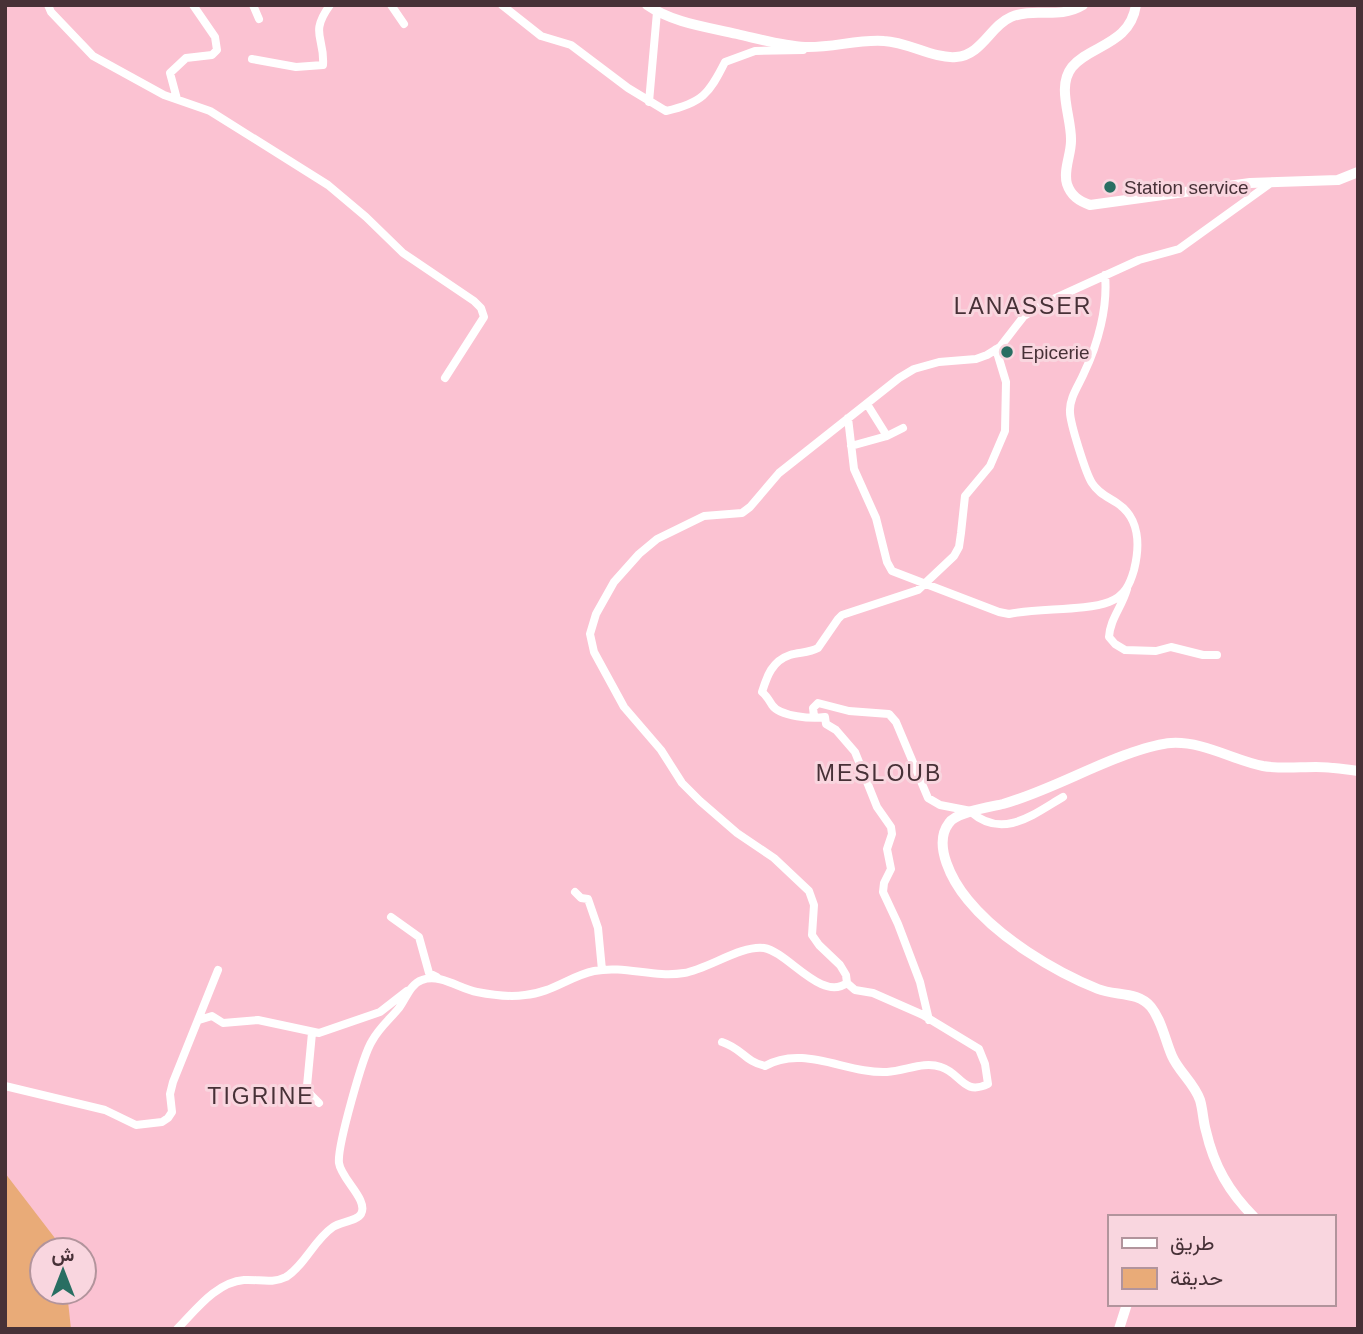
<svg xmlns="http://www.w3.org/2000/svg" width="1363" height="1334" viewBox="0 0 1363 1334" font-family="Helvetica,Vazirmatn,sans-serif">
<rect width="100%" height="100%" fill="#fbc2d2"/>
<!-- green -->
<path fill="#e9ab78" d="M5,1173L61,1246L62,1250H42V1292H67L71,1329H5Z"/>
<g fill="none" stroke-linecap="round" stroke-linejoin="round">
<!-- minor -->
<path stroke="#fff" stroke-width="8" d="M48,5L51,12L93,56L164,95L210,111L328,185L366,217L403,253L474,301L481,308L484,317L445,378
M253,5L259,19
M391,5L404,24
M502,5L541,36L571,45L628,88L666,111C702,103 709,94 725,62L755,51L803,50
M252,59L296,67L323,65C325,37 309,34 330,5
M177,99L170,73L186,58L212,55L217,50L215,37L193,5
M649,102L657,12
M867,404L887,436L903,428
M848,418L854,469L876,518L887,562L892,571L999,612L1009,614C1038,608 1085,611 1109,602C1125,596 1130,584 1134,570C1140,546 1140,518 1117,503C1108,497 1098,493 1092,483C1086,474 1070,423 1070,412C1069,398 1079,385 1084,373C1098,344 1108,307 1105,275
M851,446L887,436
M1127,589C1122,607 1110,619 1109,637L1115,644L1125,650L1156,651L1171,647L1203,655H1217
M814,716L813,708L818,703L849,711L889,714L896,722L928,798L940,805L971,811
M971,812C1003,840 1034,814 1063,797
M575,892L581,898L588,899L598,928L602,970
M391,917L419,937L429,973L437,977
M199,1020L212,1016L223,1023L258,1020L319,1033L380,1012L407,991
M929,1020L920,982L898,924L883,892L884,883L891,869L887,849L892,834L891,827L877,807L855,752L836,730L826,724L825,717C813,719 780,717 772,705C769,700 767,696 762,692C767,676 772,661 790,655C799,652 809,653 818,648L838,619L842,615L918,590L954,556L959,547L961,533L965,496L990,466L1005,431L1006,382L996,349
M312,1033L307,1086L310,1094L319,1103
M722,1042C743,1049 744,1061 765,1066C803,1044 847,1074 887,1072C906,1071 923,1061 941,1067C961,1073 963,1096 988,1084L985,1064L979,1049L923,1015L873,993L855,990L847,983
M5,1086L105,1110L136,1125L162,1122L168,1118L172,1112L170,1094L173,1082L218,970
M177,1329C195,1311 216,1282 244,1280C259,1279 272,1284 286,1277C305,1265 314,1240 333,1227C340,1222 357,1221 361,1214C369,1200 341,1179 339,1163C337,1147 363,1055 372,1041C379,1028 390,1019 399,1008C406,999 410,984 422,980C440,973 460,989 477,992C492,995 511,997 525,995C551,993 570,976 594,971C625,965 653,978 684,973C708,969 741,945 764,948C788,952 821,1002 847,983L846,975L840,965L819,945L812,935L814,905L809,891L774,858L737,833L700,801L682,783L661,750L624,707L594,652L590,634L596,614L614,582L639,554L657,539L704,516L742,513L750,507L779,473L899,378L914,369L939,362L976,359L987,355L1000,347L1024,316L1049,301L1139,260L1179,249L1272,182"/>
<!-- major -->
<path stroke="#fff" stroke-width="10" d="M647,5C673,23 707,27 737,34C759,39 782,46 805,47C832,48 858,39 884,41C908,42 934,59 956,57C982,55 990,26 1011,17C1035,7 1058,20 1083,5
M1136,5C1130,45 1090,45 1072,67C1056,87 1072,118 1071,141C1071,155 1063,170 1067,184C1071,196 1079,201 1090,205L1250,183L1338,180L1358,172
M1254,1217C1229,1192 1214,1166 1206,1131C1203,1121 1203,1110 1200,1100C1194,1083 1179,1072 1172,1056C1165,1040 1162,1021 1151,1007C1138,991 1115,996 1098,989C1053,971 998,937 968,900C953,882 932,845 949,823C956,812 990,807 1003,804C1045,792 1084,770 1125,755C1140,750 1155,744 1171,743C1203,741 1233,760 1263,766C1280,769 1298,767 1316,767C1330,767 1344,769 1358,771
M1119,1329L1127,1304"/>
</g>
<!-- markers -->
<g fill="#296e62" stroke="#f9d6df" stroke-width="2.5">
<circle cx="1110" cy="187" r="7"/>
<circle cx="1007" cy="352" r="7"/>
</g>
<g text-anchor="middle" dominant-baseline="central" stroke-width="6" stroke-linejoin="round" paint-order="stroke">
<!-- poi labels -->
<g font-size="19" fill="#473137" stroke="#f9d6df" text-anchor="start">
<text x="1124" y="187">Station service</text>
<text x="1021" y="352">Epicerie</text>
</g>
<!-- quarter labels -->
<g font-size="23" letter-spacing="2" fill="#473137" stroke="#f9d6df">
<text x="1023" y="306">LANASSER</text>
<text x="879" y="773">MESLOUB</text>
<text x="261" y="1096">TIGRINE</text>
</g>
</g>
<!-- border -->
<rect width="1363" height="1334" fill="none" stroke="#473137" stroke-width="14"/>
<!-- legend -->
<rect x="1108" y="1215" width="228" height="91" fill="#f9d6df" stroke="#b2949c" stroke-width="2"/>
<rect x="1122" y="1238" width="35" height="10" fill="#ffffff" stroke="#b2949c" stroke-width="2"/>
<text x="1170" y="1250" font-size="21" fill="#473137">طريق</text>
<rect x="1122" y="1268" width="35" height="21" fill="#e9ab78" stroke="#b2949c" stroke-width="2"/>
<text x="1170" y="1285" font-size="21" fill="#473137">حديقة</text>
<!-- north arrow -->
<g transform="translate(63 1271)"><circle r="33" fill="#f9d6df" stroke="#b2949c" stroke-width="2"/>
<path d="M0-5L12 26L0 18L-12 26Z" fill="#296e62"/>
<text y="-10" font-size="19" font-weight="bold" text-anchor="middle" fill="#473137">ش</text>
</g>
</svg>
